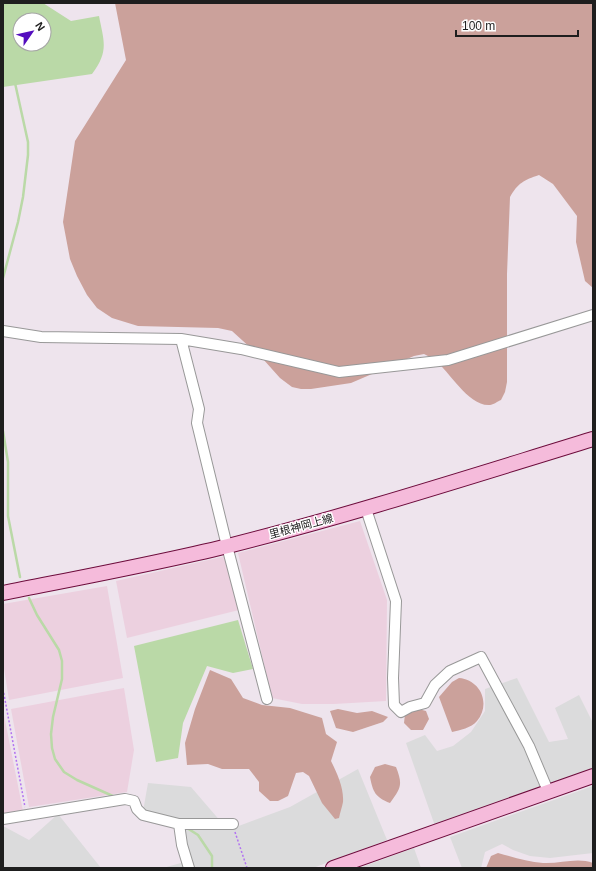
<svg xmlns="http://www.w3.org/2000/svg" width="596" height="871" viewBox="0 0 596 871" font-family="Arial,'Noto Sans JP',sans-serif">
<rect width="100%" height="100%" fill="#eee4ed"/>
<!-- residential -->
<path fill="#dbdbdc" d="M517,678L549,742L568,739L555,708L579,695L593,723V771L435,826L406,743L425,735L437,751L453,746L471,732L485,711V689Z
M358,769L387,840L313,868H163L188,861L181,829L142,817L148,783L191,787L228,830L290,807Z
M593,786V853L550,858L530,856L513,850L502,844L485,852L481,868H462L450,837Z
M58,814L101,868H3V827H5L29,840Z
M414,848L421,868H359Z"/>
<!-- farmland -->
<path fill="#ecd0df" d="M360,521L387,600L386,701L334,704H302L272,698L238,553Z
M226,556L239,610L127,638L116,581Z
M107,586L123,678L9,700L3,662V604Z
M124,688L134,750L127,792L29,807L11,709Z
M3,710L23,811L3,814Z"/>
<!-- forest -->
<path fill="#cba19b" d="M115,3H593V288L585,281L576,242L577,216L553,184L539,175C524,180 518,183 510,197L507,274V382L505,392L501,400C498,401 493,405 490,405C469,407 449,371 435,360C432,358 428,356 424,354L414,356L351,383L311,389H301L292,387L280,378L263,359L232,331L218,328L138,326L112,318L97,308L87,295L77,276L70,259L63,222L75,141L126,60Z
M210,670L231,679L243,698L262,705L290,708L322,718L326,734L337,742L331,761C337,773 344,788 343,802C342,807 340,813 339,818L335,819L322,803L309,776L303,772L296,773L288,796L278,801H270L259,791V782L249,769H222L208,764L187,765L185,743L195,709Z
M459,678C481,680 491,704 477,721C471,728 460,730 452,732L439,697L452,682Z
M411,707L426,711L429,719L423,730H411L404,723L405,714Z
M338,709L357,713L372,711L388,717L383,722L353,732L336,728L330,711Z
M385,764L396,767C403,785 401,788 390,803C375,797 373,792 370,777L375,767Z
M498,853C513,857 528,862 543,863C560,864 577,857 593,863V868H486L491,856Z"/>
<!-- water -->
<path fill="#bad9a7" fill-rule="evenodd" d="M3,3H43L71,21L99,16C104,42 109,51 92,74L3,87ZM20,20H44V44H20Z
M238,620L253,669L233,673L207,666L183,723L178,758L156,762L134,646Z"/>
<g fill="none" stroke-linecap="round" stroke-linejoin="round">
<!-- stream -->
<path stroke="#bad9a7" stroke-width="2.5" d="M3,278L18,222L23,197L28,155V142L15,83
M3,431L8,462V516L20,577
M29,598L37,615L59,650L62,661V679L53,717L51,734L52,748L55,759L64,772L77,780L115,797
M187,828L198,835L212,856V868"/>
<!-- street casing -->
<g stroke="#989898" stroke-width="12">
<path id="street" d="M3,331L41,337L181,339L241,349L339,372L448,360L593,315
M181,339L199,409L197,423L227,546L267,699
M366,509L396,601L393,678L394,705L401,712L410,707L425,703L435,685L450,671L481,657L529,746L548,791
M3,819L125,799L134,801L137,809L143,815L179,824H233
M179,824L182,845L189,868"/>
</g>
<!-- secondary casing -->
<g stroke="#6d0c3c" stroke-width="16">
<path id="secondary" d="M3,593C78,578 154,564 228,546C351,515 472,476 593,439
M333,868L593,776"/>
</g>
<!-- path -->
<path stroke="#b273f1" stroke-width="1.5" stroke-dasharray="2 2" stroke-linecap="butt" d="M3,689L25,807
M235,832L247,868"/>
<!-- street -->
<use href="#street" stroke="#fff" stroke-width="10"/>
<!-- secondary -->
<use href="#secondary" stroke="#f5bbdb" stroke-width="14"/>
</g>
<g text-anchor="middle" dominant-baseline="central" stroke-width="3" stroke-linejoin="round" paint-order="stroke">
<!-- street labels -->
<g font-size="11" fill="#1e1e1e" stroke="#fff">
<text transform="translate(301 526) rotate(-15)">里根神岡上線</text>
</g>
</g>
<!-- border -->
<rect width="596" height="871" fill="none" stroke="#1e1e1e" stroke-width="8"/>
<!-- north arrow -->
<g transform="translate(32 32) rotate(56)"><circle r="19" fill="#ffffff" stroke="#a5a5a5"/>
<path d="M0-3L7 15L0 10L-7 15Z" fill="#540dbe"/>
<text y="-6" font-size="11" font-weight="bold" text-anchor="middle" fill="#1e1e1e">N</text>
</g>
<!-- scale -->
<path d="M456 30v6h122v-6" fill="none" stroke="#1e1e1e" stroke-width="2"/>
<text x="462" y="30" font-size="12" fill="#1e1e1e" stroke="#ffffff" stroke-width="3" paint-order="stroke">100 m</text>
</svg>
